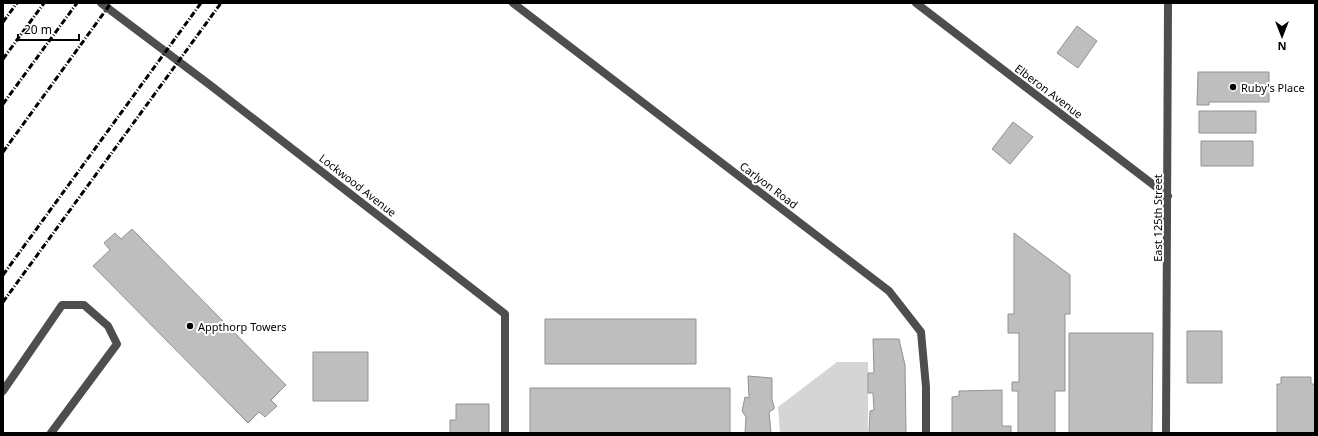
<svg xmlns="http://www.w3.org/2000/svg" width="1318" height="436" viewBox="0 0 1318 436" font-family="'Noto Sans',sans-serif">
<rect width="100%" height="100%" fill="#fff"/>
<!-- green -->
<path fill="#d5d5d5" d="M837,362H868V433H780L778,407Z"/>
<!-- building -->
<path fill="#bebebe" stroke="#929292" d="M1077,26L1097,41L1078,68L1057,53Z
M1198,72H1269V102H1209V105H1197Z
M1199,111H1256V133H1199Z
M1013,122L1033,137L1010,164L992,149Z
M1201,141H1253V166H1201Z
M132,229L286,385L271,400L277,406L265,417L259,412L248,423L93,266L110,250L104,243L115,233L121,239Z
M1014,233L1070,275V314H1065V391H1055V433H1018V391H1012V382H1019V333H1008V314H1014Z
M545,319H696V364H545Z
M1187,331H1222V383H1187Z
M1069,333H1153L1152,433H1069Z
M873,339H899L905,365L906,433H869L870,411L874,410L873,393H868V373H874Z
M313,352H368V401H313Z
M748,376L772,378V400L774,406V409L769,412L771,433H745L746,417L742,411L745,397L749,398Z
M1281,377H1311V384H1315V433H1277V384H1281Z
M530,388H730V433H530Z
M1002,390V426H1011V433H952V397L959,396V391Z
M456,404H489V433H450V420H456Z"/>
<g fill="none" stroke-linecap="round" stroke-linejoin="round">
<!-- lane -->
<path stroke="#4e4e4e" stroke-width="8" d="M3,391L62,305H84L108,326L117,344L51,433"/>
<!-- street -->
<path stroke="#4e4e4e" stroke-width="8" d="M101,3L210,85L505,314V433
M513,3L889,291L921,332L926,387V433
M916,3L1168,196
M1166,433L1168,3"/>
<!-- rail -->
<path stroke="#000" stroke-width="3" stroke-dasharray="6 2 1 2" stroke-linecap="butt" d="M3,22L17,3
M3,59L44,3
M3,104L77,3
M3,152L111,3
M3,275L201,3
M3,302L221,3"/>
</g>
<!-- markers -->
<g fill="#000" stroke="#fff" stroke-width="1.5">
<circle cx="1233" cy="87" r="4"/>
<circle cx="190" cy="326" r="4"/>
</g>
<g text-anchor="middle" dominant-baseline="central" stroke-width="4" stroke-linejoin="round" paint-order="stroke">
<!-- poi labels -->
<g font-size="11" fill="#000" stroke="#fff" text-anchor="start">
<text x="1241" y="87">Ruby's Place</text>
<text x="198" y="326">Appthorp Towers</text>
</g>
<!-- street labels -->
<g font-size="11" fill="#000" stroke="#fff">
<text transform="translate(1049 91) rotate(37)">Elberon Avenue</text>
<text transform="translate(358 185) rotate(38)">Lockwood Avenue</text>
<text transform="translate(769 185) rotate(37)">Carlyon Road</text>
<text transform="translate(1157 218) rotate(-90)">East 125th Street</text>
</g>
</g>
<!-- border -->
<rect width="1318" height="436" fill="none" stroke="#000000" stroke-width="8"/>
<!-- north arrow -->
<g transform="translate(1282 36) rotate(180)" stroke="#ffffff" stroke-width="3" paint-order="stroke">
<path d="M0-3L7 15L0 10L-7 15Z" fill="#000000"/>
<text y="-6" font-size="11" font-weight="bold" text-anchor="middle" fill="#000000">N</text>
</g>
<!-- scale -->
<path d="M18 34v6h61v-6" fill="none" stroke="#000000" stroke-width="2"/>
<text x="24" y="34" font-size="12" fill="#000000" stroke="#ffffff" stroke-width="3" paint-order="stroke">20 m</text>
</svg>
